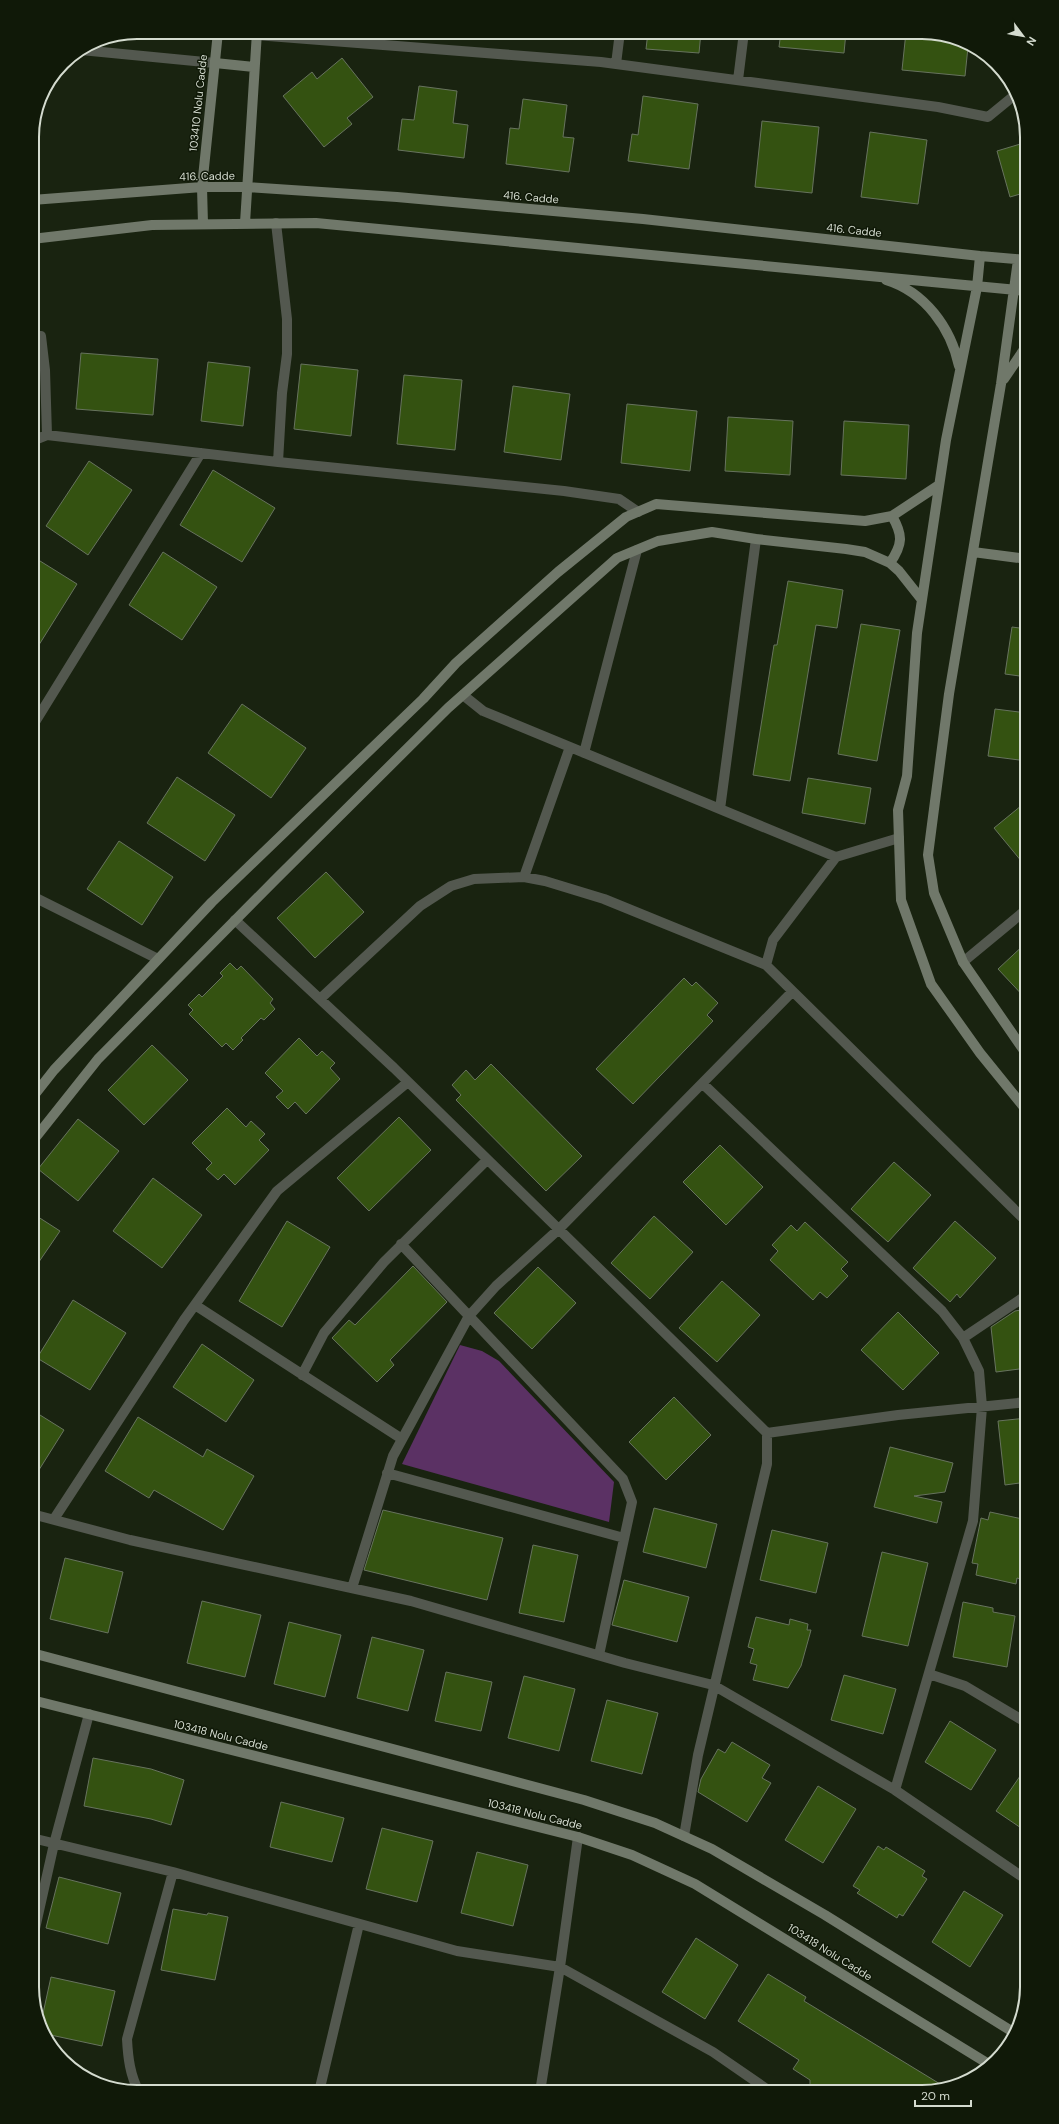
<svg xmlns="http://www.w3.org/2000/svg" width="1059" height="2124" viewBox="0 0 1059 2124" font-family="'DM Sans',sans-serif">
<rect width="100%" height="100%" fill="#192310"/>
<!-- green -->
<path fill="#5b3164" d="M460,1345L482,1351L499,1361L614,1482L609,1522L402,1464Z"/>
<!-- building -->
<path fill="#345211" stroke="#67735e" d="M648,32H701L699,53L646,49Z
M781,32H846L844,53L779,47Z
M906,32H929L968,47L965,76L902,70Z
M342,58L373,97L347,118L352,124L324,147L283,96L312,72L317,79Z
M419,86L457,91L453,123L468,125L464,158L398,150L402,119L414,120Z
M643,96L698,104L689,169L628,161L632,134L638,135Z
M523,99L567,105L563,137L574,138L569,172L506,164L510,128L519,129Z
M762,121L819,127L812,193L755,187Z
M870,132L927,140L918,204L861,197Z
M1027,142V192L1010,197L997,151Z
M81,353L158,359L153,415L76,409Z
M208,362L250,367L243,426L201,421Z
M301,364L358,370L351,436L294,429Z
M404,375L462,380L455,450L397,444Z
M513,386L570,394L561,460L504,452Z
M627,404L697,411L690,471L621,463Z
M728,417L793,421L790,475L725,471Z
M844,421L909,425L906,479L841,475Z
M89,461L132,490L88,555L46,526Z
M213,470L275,508L242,562L180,525Z
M163,552L217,587L182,640L129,605Z
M32,556L77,584L32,656Z
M788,581L843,590L837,628L816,625L790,781L753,775L774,645H777Z
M861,624L900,630L877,761L838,754Z
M1012,627L1027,629V677L1005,674Z
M242,704L306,748L271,798L208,753Z
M995,709L1027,713V761L988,756Z
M177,777L235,815L205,861L147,823Z
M808,778L871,788L865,824L802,813Z
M1027,801V868L994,828Z
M119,841L173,877L142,925L87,889Z
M326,872L364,912L315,958L277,918Z
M1027,942V1000L998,969Z
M230,963L237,970L241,966L273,999L270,1003L275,1009L264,1020L261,1018L241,1038L243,1040L233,1050L226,1043L222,1047L189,1014L193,1010L188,1005L199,994L202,997L223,976L220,973Z
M684,978L692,986L696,982L718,1003L707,1015L713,1021L633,1104L596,1069Z
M299,1038L317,1056L322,1051L335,1063L330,1068L340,1079L306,1114L295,1102L288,1109L276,1097L283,1091L265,1073Z
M152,1045L188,1080L144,1125L108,1090Z
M491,1064L582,1156L546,1191L456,1100L461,1095L452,1085L466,1070L475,1080Z
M227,1108L246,1127L251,1121L265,1134L259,1140L269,1150L235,1185L224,1174L218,1180L206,1169L212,1163L192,1143Z
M399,1117L431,1150L369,1211L337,1178Z
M78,1119L119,1151L78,1201L38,1169Z
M720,1145L763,1187L726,1225L683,1182Z
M894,1162L931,1195L888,1242L851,1209Z
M153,1178L202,1215L162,1268L113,1231Z
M32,1213L60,1231L32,1272Z
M654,1216L693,1252L650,1299L611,1263Z
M287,1221L330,1247L282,1327L239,1301Z
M955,1221L996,1258L960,1298L957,1294L950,1302L913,1268Z
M805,1222L848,1262L841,1269L848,1276L827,1298L820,1292L813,1300L770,1260L778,1251L772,1245L791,1225L797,1231Z
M413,1266L447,1302L390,1360L394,1365L377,1382L332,1338L349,1320L355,1325Z
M538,1267L576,1303L532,1349L494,1313Z
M722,1281L760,1315L717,1362L679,1328Z
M73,1300L126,1333L90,1390L37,1358Z
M1027,1309V1368L996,1372L991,1327L1015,1311Z
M898,1312L939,1353L903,1390L861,1350Z
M202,1344L254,1380L226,1422L173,1387Z
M674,1397L711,1435L666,1480L629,1442Z
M32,1410L64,1430L32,1481Z
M138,1417L203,1457L207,1449L254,1476L223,1530L154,1490L149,1498L105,1471Z
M1027,1418V1482L1005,1485L998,1421Z
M890,1447L953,1463L945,1492L914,1496L942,1502L937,1523L874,1507Z
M654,1508L717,1524L706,1568L643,1552Z
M383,1510L503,1538L487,1600L364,1570Z
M990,1512L1027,1520V1567L1024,1580L1017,1578L1016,1584L976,1575L978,1564L972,1563L981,1518L988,1520Z
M772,1530L828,1543L816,1593L760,1580Z
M533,1545L578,1555L564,1622L519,1613Z
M882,1552L928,1563L908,1646L862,1636Z
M65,1558L123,1572L108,1633L50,1619Z
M624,1580L689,1597L677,1642L612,1625Z
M202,1601L261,1615L245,1677L187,1663Z
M963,1602L993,1608V1612L1015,1616L1007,1667L953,1657Z
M756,1617L789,1625L790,1619L808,1624L807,1630H811L801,1666L788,1688L753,1680L757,1665L750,1663L754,1649L748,1647Z
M289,1622L341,1635L325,1697L274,1684Z
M372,1637L424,1650L408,1711L357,1698Z
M446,1672L492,1682L481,1731L435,1721Z
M844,1675L896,1689L883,1734L831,1720Z
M524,1676L575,1689L559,1751L508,1738Z
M607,1700L658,1713L642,1774L591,1761Z
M950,1721L996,1750L971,1790L925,1762Z
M732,1742L770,1765L762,1778L771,1783L747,1822L698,1792L701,1779L718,1749L725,1753Z
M93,1758L151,1769L184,1780L171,1825L151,1819L84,1806Z
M1027,1766V1832L996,1811Z
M818,1786L856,1809L823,1863L785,1840Z
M281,1802L344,1818L332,1862L270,1847Z
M382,1828L433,1841L417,1902L366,1889Z
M878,1846L884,1850L886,1847L925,1871L922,1876L927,1879L903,1916L899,1914L897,1918L857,1893L860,1890L853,1886Z
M477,1852L528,1865L513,1926L461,1913Z
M59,1877L121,1893L108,1944L46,1928Z
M964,1891L1003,1915L970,1967L932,1942Z
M173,1909L207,1915L208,1913L228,1917L215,1980L161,1970Z
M696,1938L738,1965L705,2019L662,1992Z
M768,1974L806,1997L804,2001L945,2087L922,2092H810V2080L793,2069L799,2060L738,2021Z
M51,1977L115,1991L102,2046L46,2034L40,2027Z"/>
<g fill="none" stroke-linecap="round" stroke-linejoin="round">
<!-- lane -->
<path stroke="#53584f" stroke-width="10" d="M81,50L215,63"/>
<!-- street -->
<path stroke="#53584f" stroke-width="10" d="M256,35L601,62L938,107L988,117L1016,94
M616,64L620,32
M738,80L744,32
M276,223L287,319V354L282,393L278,462
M41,336L45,370L47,435
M32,441L47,435L278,462L564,491L619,499L638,512
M463,695L483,711L836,857
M32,727L201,453
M584,753L637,550
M720,809L756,539
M524,877L570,747
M32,896L158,959
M235,920L394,1068L767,1433V1464L698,1755L684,1836
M963,962L1027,909
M766,965L773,940L836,857L899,838
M320,999L420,906L451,886L474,879L524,877L545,881L604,899L766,965L1027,1222
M703,1084L942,1311L963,1338L979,1371L982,1407L973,1521L895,1790
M401,1244L623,1479L632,1502L599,1655
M195,1305L402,1439
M963,1338L1027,1295
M302,1375L324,1333L384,1262L487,1160
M767,1433L898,1415L1027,1402
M387,1473L624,1538
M32,1514L130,1540L411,1601L625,1663L713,1685L895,1790L1027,1880
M54,1519L184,1320L277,1191L408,1082
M352,1588L393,1456L469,1316L496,1286L559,1229L792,992
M929,1674L965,1686L1027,1723
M32,1838L173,1872L457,1951L560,1967L713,2052L771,2092
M32,1942L54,1844L89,1714
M139,2092C130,2075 128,2058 127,2039L173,1872
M319,2092L359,1924
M540,2092L560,1967L578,1837"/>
<!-- secondary -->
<path stroke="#70786a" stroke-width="10" d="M215,63L254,67
M32,200L202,187H247L397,197L643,219L980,256L1027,260
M245,223L257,32
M203,224L202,187L218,32
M32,239L152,225L316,223L1027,291
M980,256L977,287L946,440L917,633L907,776L898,810L901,900L931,984L980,1053L1027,1111
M1018,260L1001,384L949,694L928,855L934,893L963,962L1027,1055
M886,280C925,292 951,328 959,366
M1004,379L1027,345
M973,552L1027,559
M890,563C903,544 903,535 892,516
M32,1098L54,1070L212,902L423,699L456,663L558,572L626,517L656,504L865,521L892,516L939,485
M32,1142L98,1059L276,879L448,708L617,558L658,541L712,532L756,539L846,549L865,552L890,563L899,571L922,600
M32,1653L584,1800L655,1823L712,1849L825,1915L1013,2032
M32,1700L578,1837L632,1855L695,1884L987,2063"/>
</g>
<g text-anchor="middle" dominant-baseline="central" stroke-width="3" stroke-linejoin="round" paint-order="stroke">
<!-- street labels -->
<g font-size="11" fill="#d4dbcf" stroke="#101908">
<text transform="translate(198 103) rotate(-84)">103410 Nolu Cadde</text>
<text transform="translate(207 176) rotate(-1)">416. Cadde</text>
<text transform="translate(531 197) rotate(5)">416. Cadde</text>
<text transform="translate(854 230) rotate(6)">416. Cadde</text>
<text transform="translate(221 1735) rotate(14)">103418 Nolu Cadde</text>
<text transform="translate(535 1814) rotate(14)">103418 Nolu Cadde</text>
<text transform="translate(830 1952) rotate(32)">103418 Nolu Cadde</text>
</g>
</g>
<!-- crop -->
<path d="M0 0H1059V2124H0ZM137 39H922A98 98 0 0 1 1020 137V1987A98 98 0 0 1 922 2085H137A98 98 0 0 1 39 1987V137A98 98 0 0 1 137 39Z" fill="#101908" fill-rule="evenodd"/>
<path fill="none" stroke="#d4dbcf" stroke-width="2" d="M137 39H922A98 98 0 0 1 1020 137V1987A98 98 0 0 1 922 2085H137A98 98 0 0 1 39 1987V137A98 98 0 0 1 137 39Z"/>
<!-- north arrow -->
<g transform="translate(1023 36) rotate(122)" stroke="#101908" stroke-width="3" paint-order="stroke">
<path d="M0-3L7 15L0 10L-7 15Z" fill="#d4dbcf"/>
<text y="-6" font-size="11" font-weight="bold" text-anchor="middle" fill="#d4dbcf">N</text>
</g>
<!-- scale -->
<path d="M915 2100v6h56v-6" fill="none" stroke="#d4dbcf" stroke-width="2"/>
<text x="921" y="2100" font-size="12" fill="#d4dbcf" stroke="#101908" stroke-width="3" paint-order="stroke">20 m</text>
</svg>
